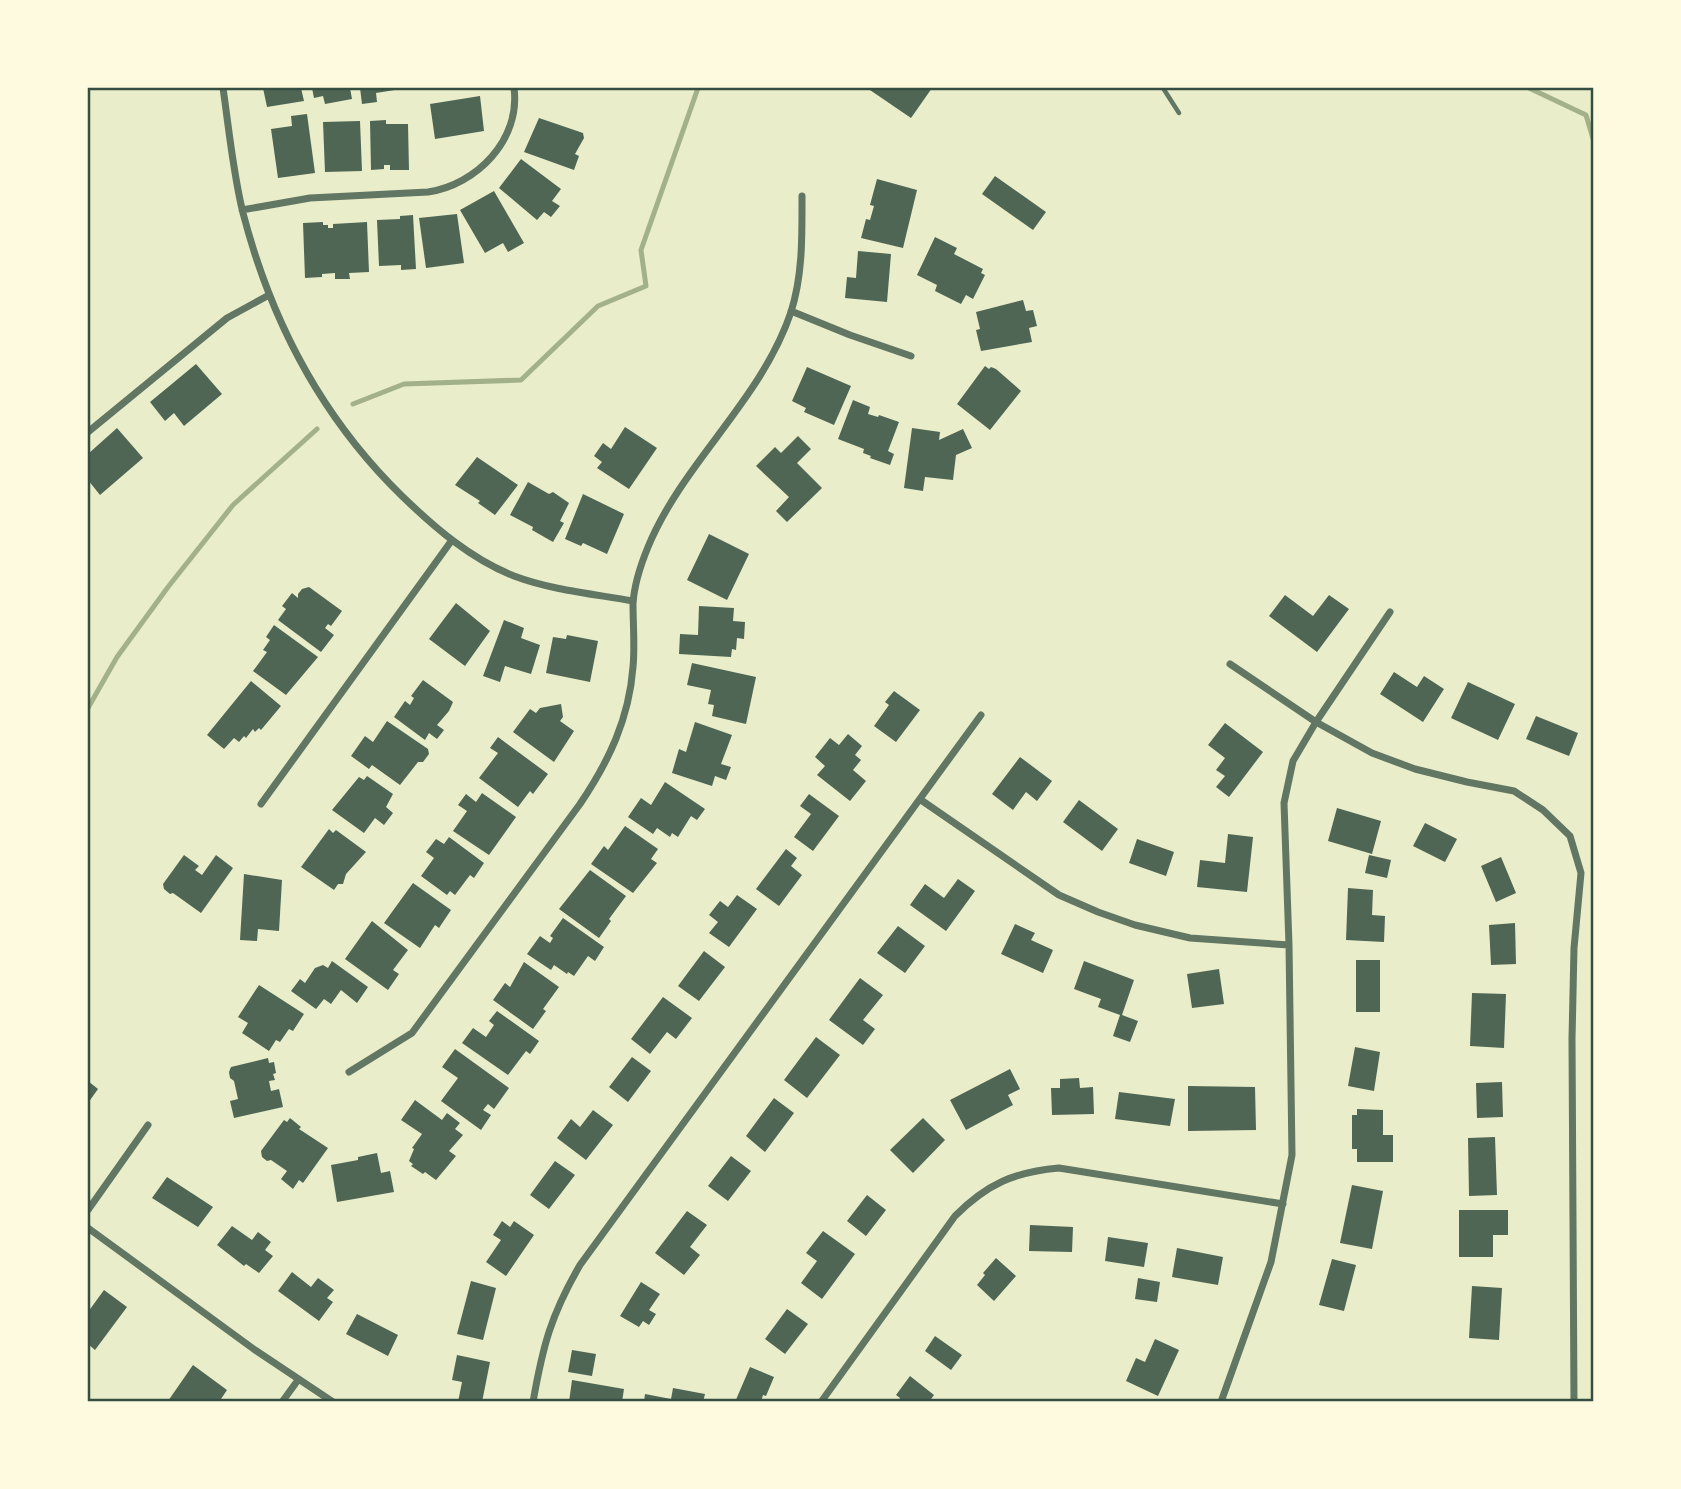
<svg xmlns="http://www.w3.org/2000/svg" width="1681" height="1489" viewBox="0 0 1681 1489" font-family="Montserrat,sans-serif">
<rect width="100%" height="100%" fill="#e9edc9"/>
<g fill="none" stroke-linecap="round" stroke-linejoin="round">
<!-- stream -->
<path stroke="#a3b18a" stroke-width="5" d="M1529,88L1586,115L1594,142
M353,404L404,384L521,380L598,306L646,286L641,250L698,88
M88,708L117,657L168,587L233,505L317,429"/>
</g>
<!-- building -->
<path fill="#4f6655" d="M263,88H301L304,101L267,107Z
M312,88H350L352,99L325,104L323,96L314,98Z
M360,88H401V89L376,93L377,102L362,104Z
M867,88H932L911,118Z
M480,96L484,131L435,139L430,104Z
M307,114L315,173L278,178L271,129L292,126L291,116Z
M539,118L583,133L584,138L575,154L579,156L574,170L524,152Z
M386,120V124H408L409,170H390V165H384V169L371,170L370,121Z
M360,121L362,171L325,172L323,122Z
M521,159L561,189L552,201L560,206L551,217L544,212L537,220L499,188Z
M995,176L1046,212L1033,230L982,194Z
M877,179L917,190L903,248L861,238L866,219L870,220L874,206L870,205Z
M494,191L524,243L508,252L503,243L485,253L460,210Z
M457,214L464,263L426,268L419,218Z
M413,215L416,269L401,270V265L379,266L377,220L400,219V216Z
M323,222V225H328V228H333V224L367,222L369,272L349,273L350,279H335V273L322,274V277L305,278L303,223Z
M935,237L957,248L954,254L983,269L981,273L985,275L973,299L966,295L961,304L935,291L937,285L917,275Z
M858,251L891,254L887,302L845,298L847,277L856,278Z
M1023,300L1026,311L1033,310L1037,326L1029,328L1032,342L981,351L976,330L980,329L976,312Z
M196,364L222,394L184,426L174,413L165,421L150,402Z
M985,366L989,369L991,367L996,369L1021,391L990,430L957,404Z
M807,367L851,386L834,425L804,412L806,408L792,401Z
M853,400L870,407L868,414L878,417L879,415L899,422L888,451L894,454L890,465L870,458L871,456L863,453L864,449L838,439Z
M625,427L657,448L629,489L597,468L602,462L594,456L603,443L611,449Z
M117,428L143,458L100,495L88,480V454Z
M912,428L940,432L939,440L963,429L972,448L956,455L953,480L925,477L923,491L904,488Z
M798,436L811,449L797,463L822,488L787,522L776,511L789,497L756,466L775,447L781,453Z
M477,457L518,485L495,515L478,503L480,501L455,485Z
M528,482L549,494L553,492L569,503L560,521L564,523L553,542L532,530L533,527L510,515Z
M583,494L624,514L607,554L583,543L581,546L565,539Z
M709,534L749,554L727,600L687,580Z
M309,587L342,611L331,626L328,624L325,628L334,635L321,652L278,620L286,609L282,606L292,593L298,598V594L302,589Z
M1285,595L1313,616L1329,595L1349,609L1317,652L1269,616Z
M456,603L490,631L465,666L429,639Z
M699,606L734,608L733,621L745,622L744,639L737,638L736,650L732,649L731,657L679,654L680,634L698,635Z
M504,620L524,628L521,638L540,645L531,674L505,666L500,682L483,676Z
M274,625L318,657L286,695L253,671L267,652L263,650L270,640L266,637Z
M567,635L598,641L590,682L546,673L553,637L566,639Z
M692,663L756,677L746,724L712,716L714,705L708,704L711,690L687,685Z
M1394,672L1417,687L1424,676L1444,689L1423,722L1380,694Z
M423,680L453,702L449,711L437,725L444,730L437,739L429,733L425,740L394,717L405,701L410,705L414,698L411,696Z
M251,681L281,706L261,730L259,728L255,732L253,729L246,738L244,736L239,742L234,738L224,749L207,735Z
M1468,682L1515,704L1498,740L1451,718Z
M894,691L920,710L896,742L874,726L889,705L885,702Z
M561,704L563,717L560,721L574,731L554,762L513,732L530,709L536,713L540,708Z
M1536,716L1578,733L1569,756L1526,739Z
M387,721L428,749L429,754L423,762H418L400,785L372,765L369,769L351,756L365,736L373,742Z
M695,722L732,735L721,764L731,767L726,780L715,776L712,786L672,773L679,749L686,752Z
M1225,723L1263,752L1229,797L1216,787L1225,776L1216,770L1225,758L1208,745Z
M848,734L862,746L855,755L861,760L853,770L866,781L850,801L817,775L825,766L815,757L830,738L839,745Z
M498,737L548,774L533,794L530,791L518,807L479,778L498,753L490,748Z
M1020,757L1052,781L1037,801L1026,792L1013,810L992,794Z
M367,776L393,794L386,807L393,813L384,825L375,818L364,833L332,810L359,777L364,780Z
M665,782L705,809L697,820L691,816L678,837L672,833L670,837L657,828L653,834L628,817L641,798L651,805Z
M482,793L516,817L489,855L453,831L467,811L458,805L466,794L476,802Z
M809,794L839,816L813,851L794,837L811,814L800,806Z
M1079,800L1118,829L1102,851L1063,822Z
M1337,808L1381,821L1372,854L1328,841Z
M1425,823L1457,839L1445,862L1413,846Z
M625,826L658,849L651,859L657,863L633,893L591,864L604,846L608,850Z
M329,829L333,833L336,830L366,852L346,874L343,884H338L334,890L301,867Z
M1228,834L1253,837L1247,892L1197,887L1200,860L1225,863Z
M449,837L484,863L474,878L470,875L455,895L450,891L447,895L421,876L434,858L426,852L436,839L444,844Z
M1137,839L1174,852L1166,876L1129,863Z
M786,849L797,858L791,866L802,875L779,906L756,889Z
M184,855L199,866L195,870L202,875L216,855L233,868L201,913L173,893L170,894L164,889L163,884Z
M1369,855L1391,860L1387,878L1365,873Z
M1501,857L1516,893L1496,902L1481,866Z
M590,870L626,896L609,919L611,921L599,938L559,909Z
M244,874L282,880L279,931L258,929L257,941L240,940Z
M958,879L975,891L946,931L910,905L925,884L944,898Z
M413,883L451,910L439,928L435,925L420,948L384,923Z
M1348,888L1373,890L1372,915L1385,916L1384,942L1346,940Z
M737,895L757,909L729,947L709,933L718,922L709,915L720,901L728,907Z
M563,918L604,947L595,961L588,956L574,976L568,972L567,974L554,965L551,970L527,954L540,936L550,943L553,938L550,936Z
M372,921L408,950L393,970L399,974L388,990L345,959Z
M1515,923L1516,964L1491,965L1489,925Z
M1015,924L1035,933L1031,940L1053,950L1043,973L1001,954Z
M898,926L925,946L905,973L877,953Z
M704,951L725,967L699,1001L678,986Z
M1356,960H1380V1012H1356Z
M332,961L368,987L357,1003L341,990L331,1004L324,999L316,1009L291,991L300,979L305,983L315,968L323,965L328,968Z
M1084,961L1134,980L1122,1015L1138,1021L1130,1042L1113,1036L1120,1015L1098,1007L1101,999L1074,989Z
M524,962L559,987L543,1009L546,1011L533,1029L493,1000L505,983L510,987Z
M1219,969L1224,1004L1192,1008L1187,974Z
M860,978L883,995L863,1020L875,1029L863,1045L829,1020Z
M259,985L304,1014L293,1031L289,1029L280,1042L276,1040L269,1051L242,1033L248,1023L238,1017Z
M1472,993L1506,994L1504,1048L1470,1046Z
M663,997L692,1018L676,1039L667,1032L650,1054L631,1039Z
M497,1011L539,1041L530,1054L526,1051L508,1075L462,1043L473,1028L486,1037L494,1025L489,1021Z
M816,1037L840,1055L807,1098L784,1080Z
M1355,1047L1380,1052L1374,1091L1348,1086Z
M455,1049L509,1088L494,1109L488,1104L483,1110L491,1115L481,1130L441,1101L458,1078L442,1067Z
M632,1057L651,1071L628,1102L609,1087Z
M268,1058L269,1063L274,1062L276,1073L273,1074L275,1080L269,1081L271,1091L279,1089L283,1107L234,1118L230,1101L238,1099L234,1081L230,1078L229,1072L231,1067Z
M1010,1069L1020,1089L1008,1095L1013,1105L966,1130L950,1100Z
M1079,1078L1080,1088L1093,1087L1094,1114L1052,1115L1051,1088H1060V1079Z
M88,1081L98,1089L88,1103Z
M1502,1082L1503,1117L1477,1118L1476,1083Z
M1188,1086L1255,1087L1256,1130L1188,1131Z
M1119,1092L1175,1099L1170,1126L1115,1119Z
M774,1098L794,1113L765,1152L746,1136Z
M415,1100L442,1120L447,1113L460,1123L455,1129L463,1135L449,1151L456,1156L436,1180L425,1172L423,1174L411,1166L413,1164L409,1161L414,1149L412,1148L422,1134L401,1120Z
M1357,1109L1383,1110V1135H1393V1162H1357V1149H1352V1115H1357Z
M593,1110L613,1125L586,1160L557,1138L571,1119L580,1127Z
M290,1118L301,1127L299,1129L328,1148L303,1183L299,1180L293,1189L281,1179L287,1171L271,1160L267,1161L262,1157L261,1151L284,1120L287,1122Z
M923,1118L945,1140L913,1173L890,1150Z
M1495,1137L1497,1195L1469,1196L1468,1138Z
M377,1153L381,1173L390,1171L394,1192L337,1202L331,1165L358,1160V1157Z
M731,1156L751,1171L728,1201L708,1186Z
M555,1161L575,1175L549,1209L530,1195Z
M167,1177L213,1207L198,1227L152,1198Z
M1352,1185L1383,1191L1372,1249L1340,1243Z
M867,1195L886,1210L866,1236L847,1221Z
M1459,1210H1508V1235H1493V1257H1459Z
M687,1211L707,1225L690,1247L700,1255L684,1275L655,1253Z
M502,1221L510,1227L514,1221L534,1235L506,1276L486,1262L501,1240L493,1235Z
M1030,1225L1073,1227L1072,1252L1029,1251Z
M232,1226L252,1240L258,1232L271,1242L265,1250L273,1256L259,1273L246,1264L244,1266L217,1245Z
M823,1231L855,1254L822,1299L801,1283L817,1261L806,1253Z
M1108,1237L1148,1243L1144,1267L1105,1261Z
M1177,1248L1223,1257L1218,1285L1172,1277Z
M996,1258L1016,1276L994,1301L977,1285L985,1275L983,1273Z
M1332,1259L1356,1265L1344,1311L1319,1305Z
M292,1272L311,1287L318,1278L334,1290L327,1298L333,1302L319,1321L278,1291Z
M1138,1278L1160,1282L1157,1302L1135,1299Z
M471,1281L496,1288L483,1340L457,1334Z
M641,1282L660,1294L649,1310L656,1314L649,1325L643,1321L639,1327L620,1316Z
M1472,1286L1502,1288L1499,1340L1469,1338Z
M104,1290L127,1307L95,1350L88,1344V1312Z
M787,1309L808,1324L785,1354L765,1339Z
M357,1314L398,1335L388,1356L346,1334Z
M935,1336L962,1355L951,1370L925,1351Z
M1155,1339L1179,1350L1158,1396L1126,1381L1136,1358L1145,1362Z
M572,1350L596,1354L592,1376L568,1372Z
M457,1355L490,1362L482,1402H458L462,1382L452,1380Z
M193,1365L227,1390L219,1402H206L202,1399L200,1402L168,1401Z
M750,1367L774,1377L766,1396L763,1395L761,1402H735Z
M910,1376L934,1395L929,1402H898L900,1398L896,1395Z
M572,1380L624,1389L622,1402H569Z
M673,1388L705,1394L703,1402H644L645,1394L671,1399Z"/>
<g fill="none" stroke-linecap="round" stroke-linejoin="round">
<!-- service -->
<path stroke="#617663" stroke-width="4.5" d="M1163,88L1179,113"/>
<!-- minor -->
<path stroke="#617663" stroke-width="7" d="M223,88C229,129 233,173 243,213C271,321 322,418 402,496C435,528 471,559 514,576C551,590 594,594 633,601
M242,210L310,198L428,192C476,185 521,140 514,88
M791,311L850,335L911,356
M88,432L227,318L269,295
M1230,664L1316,722L1372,753L1415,769L1467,782L1514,791L1543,810L1570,836L1581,873L1574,948L1572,1039L1574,1402
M921,800L1059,895L1098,912L1135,925L1190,938L1289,945
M261,804L452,540
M349,1072L412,1033L580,804C609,761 629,719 633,667C635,646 633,625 633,604C634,586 641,564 648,547C683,462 761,401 791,312C803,274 802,235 802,196
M88,1210L148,1125
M88,1228L255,1350L333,1402
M282,1402L298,1380
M533,1402C543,1345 551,1315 580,1265L981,715
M821,1402L955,1216C987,1184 1014,1172 1059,1168L1283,1204
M1221,1402L1271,1262L1292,1155L1289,945L1284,803L1293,761L1316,722L1390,612"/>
</g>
<!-- border -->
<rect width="1681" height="1489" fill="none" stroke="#fefae0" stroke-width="178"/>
<rect x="89" y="89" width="1503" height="1311" fill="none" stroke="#344e41" stroke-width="2.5"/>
</svg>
